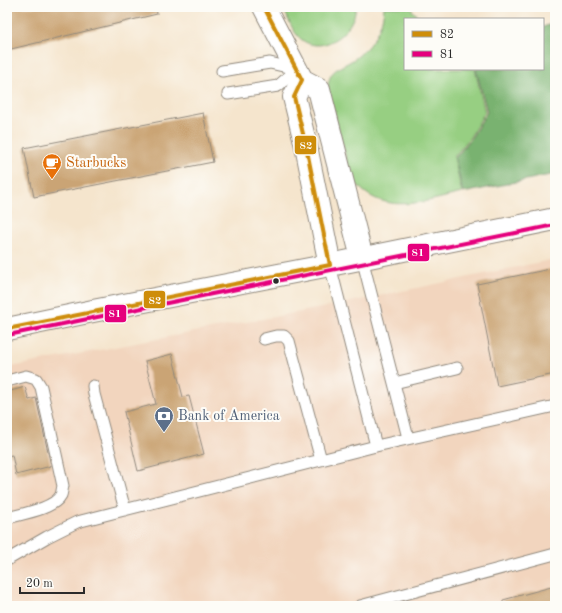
<svg xmlns="http://www.w3.org/2000/svg" width="562" height="613" viewBox="0 0 562 613" font-family="'Old Standard TT',serif">
<rect width="100%" height="100%" fill="#fdfcf7"/>
<filter id="ink" filterUnits="userSpaceOnUse"><feTurbulence type="fractalNoise" baseFrequency=".025" numOctaves="2"/><feDisplacementMap in="SourceGraphic" scale="8" xChannelSelector="R" yChannelSelector="G"/><feConvolveMatrix kernelMatrix="1 2 1 2 8 2 1 2 1" color-interpolation-filters="sRGB"/></filter>
<filter id="wash" filterUnits="userSpaceOnUse"><feTurbulence type="fractalNoise" baseFrequency=".012" numOctaves="4" result="noise"/><feDisplacementMap in="SourceGraphic" scale="16" xChannelSelector="R" yChannelSelector="G"/><feGaussianBlur stdDeviation="0.9" result="paint"/><feColorMatrix in="noise" values="0 0 0 0 0 0 0 0 0 0 0 0 0 0 0 0 0 1.4 0 .05"/><feComposite in="paint" operator="in"/></filter>
<g filter="url(#wash)">
<rect width="100%" height="100%" fill="#f5e5cd"/>
<!-- built -->
<path fill="#f2d5be" d="M555,259V606H7V368L31,363L326,307Z"/>
<!-- green -->
<path fill="#97cf82" stroke="#617d56" d="M283,7H356C354,31 324,56 302,40C292,32 288,18 283,7Z
M384,7H411L413,12L422,19H405V69H475L485,112L469,139L454,157L462,193C422,202 379,218 351,177L328,89C328,67 343,68 357,57C372,45 383,27 384,7Z"/>
<!-- forest -->
<path fill="#79b270" stroke="#526e4e" d="M555,23V174L463,193L455,158L470,140L487,112L476,69H543V27Z"/>
<g id="blocks">
<!-- building -->
<path fill="#caa474" d="M7,7H156L157,14L7,50Z
M203,113L213,162L34,197L24,148Z
M555,268V374L497,386L477,284Z
M172,354L183,397L189,396L204,454L138,471L124,412L156,404L145,361Z
M25,387L29,400L36,398L51,466L16,475L12,455L7,456V392Z
M555,586V606H503V600Z"/>
</g>
</g>
<g filter="url(#ink)">
<use href="#blocks" fill-opacity="0" stroke="#90887c" stroke-width="1"/>
<g fill="none" stroke-linecap="round" stroke-linejoin="round">
<!-- service casing -->
<g stroke="#90887c" stroke-width="13">
<path id="service" d="M222,71L270,63L296,69
M228,94L278,86L297,69
M362,258L408,438
M330,265L376,446
M264,339L276,336H284L289,341L321,460
M7,381L26,376L36,379L41,387L63,486C62,489 62,493 61,495C54,509 21,514 7,518
M394,383L457,368
M93,386L94,394L125,510
M7,560L47,537L77,522L376,446L555,406
M360,606L555,554"/>
</g>
<!-- tertiary casing -->
<g stroke="#90887c" stroke-width="24">
<path id="tertiary" d="M264,7L302,80L319,89L362,258
M302,80L294,97L306,146L330,265"/>
</g>
<!-- secondary casing -->
<g stroke="#90887c" stroke-width="24">
<path id="secondary" d="M7,329L93,311L330,265L555,219"/>
</g>
<!-- service -->
<use href="#service" stroke="#fff" stroke-width="11"/>
<!-- tertiary -->
<use href="#tertiary" stroke="#fff" stroke-width="22"/>
<!-- secondary -->
<use href="#secondary" stroke="#fff" stroke-width="22"/>
<!-- bus-1 casing -->
<g stroke="#fdfcf7" stroke-width="7">
<path id="bus-1" d="M7,329L330,265L306,146L294,97L302,80L264,7"/>
</g>
<!-- bus-2 casing -->
<g stroke="#fdfcf7" stroke-width="7">
<path id="bus-2" d="M8,335L555,225"/>
</g>
<!-- bus-1 -->
<use href="#bus-1" stroke="#ce8d09" stroke-width="4"/>
<!-- bus-2 -->
<use href="#bus-2" stroke="#e5007d" stroke-width="4"/>
</g>
</g>
<!-- icons -->
<defs>
<g id="cafe-pin" transform="scale(1)"><path d="M0 17L-7.5 6A9.5 9.5 0 1 1 7.5 6Z" fill="#e8710a" stroke="#fdfcf7"/><path d="M-5.5-4.5H6V0H3Q3 3.5 0 3.5H-2.5Q-5.5 3.5-5.5 0ZM3-3.2v2h1.7v-2ZM-6 4.5H4V6H-6Z" fill="#fff"/></g>
<g id="bank-pin" transform="scale(1)"><path d="M0 17L-7.5 6A9.5 9.5 0 1 1 7.5 6Z" fill="#5c6f8a" stroke="#fdfcf7"/><path d="M-6-4H6V4H-6ZM0-2.3a2.3 2.3 0 1 0 0 4.6a2.3 2.3 0 1 0 0-4.6Z" fill="#fff"/></g>
</defs>
<g fill-rule="evenodd">
<use href="#cafe-pin" x="52" y="163"/>
<use href="#bank-pin" x="164" y="416"/>
</g>
<!-- markers -->
<circle fill="#2b2b2b" stroke="#fdfcf7" stroke-width="1.5" cx="276" cy="281" r="3.5"/>
<g text-anchor="middle" dominant-baseline="central" stroke-width="4" stroke-linejoin="round" paint-order="stroke">
<!-- food labels -->
<g font-size="14" fill="#c56008" stroke="#fdfcf7" text-anchor="start">
<text x="66" y="163">Starbucks</text>
</g>
<!-- service labels -->
<g font-size="14" fill="#4e5e75" stroke="#fdfcf7" text-anchor="start">
<text x="178" y="416">Bank of America</text>
</g>
</g>
<g stroke="#fdfcf7" stroke-width="1.5">
<rect x="294" y="135" width="23" height="20" rx="4" fill="#ce8d09"/>
<rect x="407" y="243" width="23" height="19" rx="4" fill="#e5007d"/>
<rect x="143" y="290" width="23" height="19" rx="4" fill="#ce8d09"/>
<rect x="104" y="304" width="23" height="19" rx="4" fill="#e5007d"/>
</g>
<g font-size="11" text-anchor="middle" font-weight="bold" fill="#fff">
<text x="306" y="149">82</text>
<text x="418" y="256">81</text>
<text x="155" y="304">82</text>
<text x="115" y="317">81</text>
</g>
<!-- margin -->
<rect width="562" height="613" fill="none" stroke="#fdfcf7" stroke-width="24"/>
<!-- legend -->
<rect x="404" y="18" width="140" height="52" fill="#fdfcf7" stroke="#a9a8a5"/>
<rect x="412" y="31" width="20" height="6" fill="#ce8d09" stroke="#a9a8a5"/>
<text x="440" y="38" font-size="12" fill="#2b2b2b">82</text>
<rect x="412" y="51" width="20" height="6" fill="#e5007d" stroke="#a9a8a5"/>
<text x="440" y="58" font-size="12" fill="#2b2b2b">81</text>
<!-- scale -->
<path d="M20 587v6h64v-6" fill="none" stroke="#2b2b2b" stroke-width="2"/>
<text x="26" y="587" font-size="12" fill="#2b2b2b" stroke="#fdfcf7" stroke-width="3" paint-order="stroke">20 m</text>
</svg>
